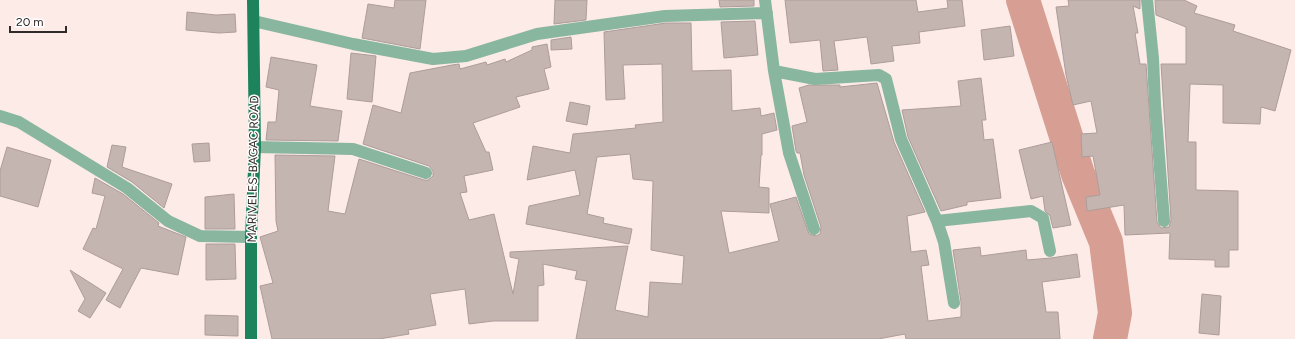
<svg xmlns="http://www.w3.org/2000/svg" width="1295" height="339" viewBox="0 0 1295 339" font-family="Figtree,sans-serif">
<rect width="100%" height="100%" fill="#fdebe8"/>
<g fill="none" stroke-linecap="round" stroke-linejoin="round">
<!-- river -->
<path stroke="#d79f94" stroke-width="34" d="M1023,0L1078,174L1106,242L1115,313L1110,339"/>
</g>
<!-- building -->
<path fill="#c5b5b1" stroke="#ad9d9a" d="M395,0H426L420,49L362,38L368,4L394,8Z
M555,0H587L586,20L554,24Z
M719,0H754V6L720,7Z
M785,0H916L918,12L948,8L947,0H962L965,26L919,32L920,43L892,46L894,61L871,64L867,37L834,41L838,70L823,71L820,40L790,43Z
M1068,0H1140V9L1133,6L1138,33H1135L1140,64H1146L1157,222L1161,228L1169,227L1171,220L1161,64H1186V27L1156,15L1155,0H1184L1197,6L1194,13L1235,25L1233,31L1291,50L1275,111L1261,107L1260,124L1223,123V85L1190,84L1188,142H1196V190L1238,191V250H1229V267H1215V260L1169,259L1170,233L1125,235L1124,205L1087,211L1086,197L1100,195L1093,156L1082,157L1081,134L1097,133L1091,101L1073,105L1066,75L1056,7L1069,6Z
M187,12L216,15L235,14L236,32L219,33L186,30Z
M755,21L758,55L724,58L721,22Z
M666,23H691L692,71L731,70L732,111L760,108L761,116L774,113L777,130L762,134V155H761L759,187L769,188V213L721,211L729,253L779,241L770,204L796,197L809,234L816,236L820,234L821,227L804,175L800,153H797L796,151L792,126L807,122L799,88L809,85H840V87L877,83L894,142L925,212L907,216L911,252L926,250L929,265L921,266L928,321L961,317V302L953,250L980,247L981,256L1026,250L1027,260L1051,258L1077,254L1080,277L1042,282L1046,312H1058L1060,339H906L905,334L878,339H576L587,281L575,279L577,271L543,264L544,285L538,286V321H493L469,324L465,289L430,294L436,325L408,330L409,334L379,339H272L260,286L273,283L260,237L278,231L276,221L275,155L335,156L328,211L345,214L359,159L424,180H428L433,176V171L429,166L363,144L373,105L401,113L410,73L452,65L459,64L460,69L486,62L487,65L505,59L506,62L532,50V47L547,44L551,67L544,69L549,89L516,97L520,107L473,123L486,152H489L493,170L464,176L467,192L460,193L469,220L494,214L513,294L519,259L510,257V252L628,246L615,310L648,317L650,282L682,284L684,256L651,250L653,181L633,179L630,154L597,157L587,214L604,218L603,223L632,229L629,244L526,224L529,206L580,195L575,170L527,180L533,146L570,153L573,134L636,128L635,125L663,122L662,64L623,65L625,99L606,100L604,32Z
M1010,26L1014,56L984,60L981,30Z
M571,37L572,49L551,50V40Z
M351,53L376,56L372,102L347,99Z
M271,57L317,65L310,106L342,111L338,141L266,140L268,122H276L279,90L266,87Z
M981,78L986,120H982L984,140L993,139L1001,198L967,202V205L941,211L908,137L902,110L961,106L958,81Z
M570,102L590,106L587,125L566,121Z
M1052,142L1071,225L1053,228L1050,216L1045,211L1043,196L1031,199L1019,150Z
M209,143L210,161L194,162L192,144Z
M112,145L126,147L122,167L172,184L164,208L132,182L107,167Z
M7,147L51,160L38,207L0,196V171Z
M95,178L123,194L159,223L158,226L186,237L178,275L141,268L120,308L106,300L123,269L83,249L93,228L96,229L105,196L92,193Z
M234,194L235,229H205V197Z
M206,244H235L236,279L206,280Z
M70,270L106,293L90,318L78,311L85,299Z
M1202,294L1221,296L1219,335L1199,333Z
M205,315L238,316V336L205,335Z"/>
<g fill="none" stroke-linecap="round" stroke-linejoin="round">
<!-- street -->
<path stroke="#89b69f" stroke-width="12" d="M765,0L774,71L789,153L814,229
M1147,0L1153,58L1155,104L1164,221
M254,21L353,44L433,59L466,56L537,34L665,16L767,13
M774,71L815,79L879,75L886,79L901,139L937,221L944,242L954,303
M0,116L19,122L127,188L168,221L200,236L251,237
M255,147L353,149L426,173
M937,221L1031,211L1043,218L1050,251"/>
<!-- primary -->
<path stroke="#1c835c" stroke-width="12" d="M251,339V237L255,147L253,0"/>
</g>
<g text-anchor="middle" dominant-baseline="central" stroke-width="3" stroke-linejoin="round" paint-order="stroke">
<!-- street labels -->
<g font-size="12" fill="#302a29" stroke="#fff">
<text transform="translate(253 169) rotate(-89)">MARIVELES-BAGAC ROAD</text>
</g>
</g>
<!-- scale -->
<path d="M10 26v6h56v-6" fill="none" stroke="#302a29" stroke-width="2"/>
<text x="16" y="26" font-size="12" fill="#302a29" stroke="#ffffff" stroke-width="3" paint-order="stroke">20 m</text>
</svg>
